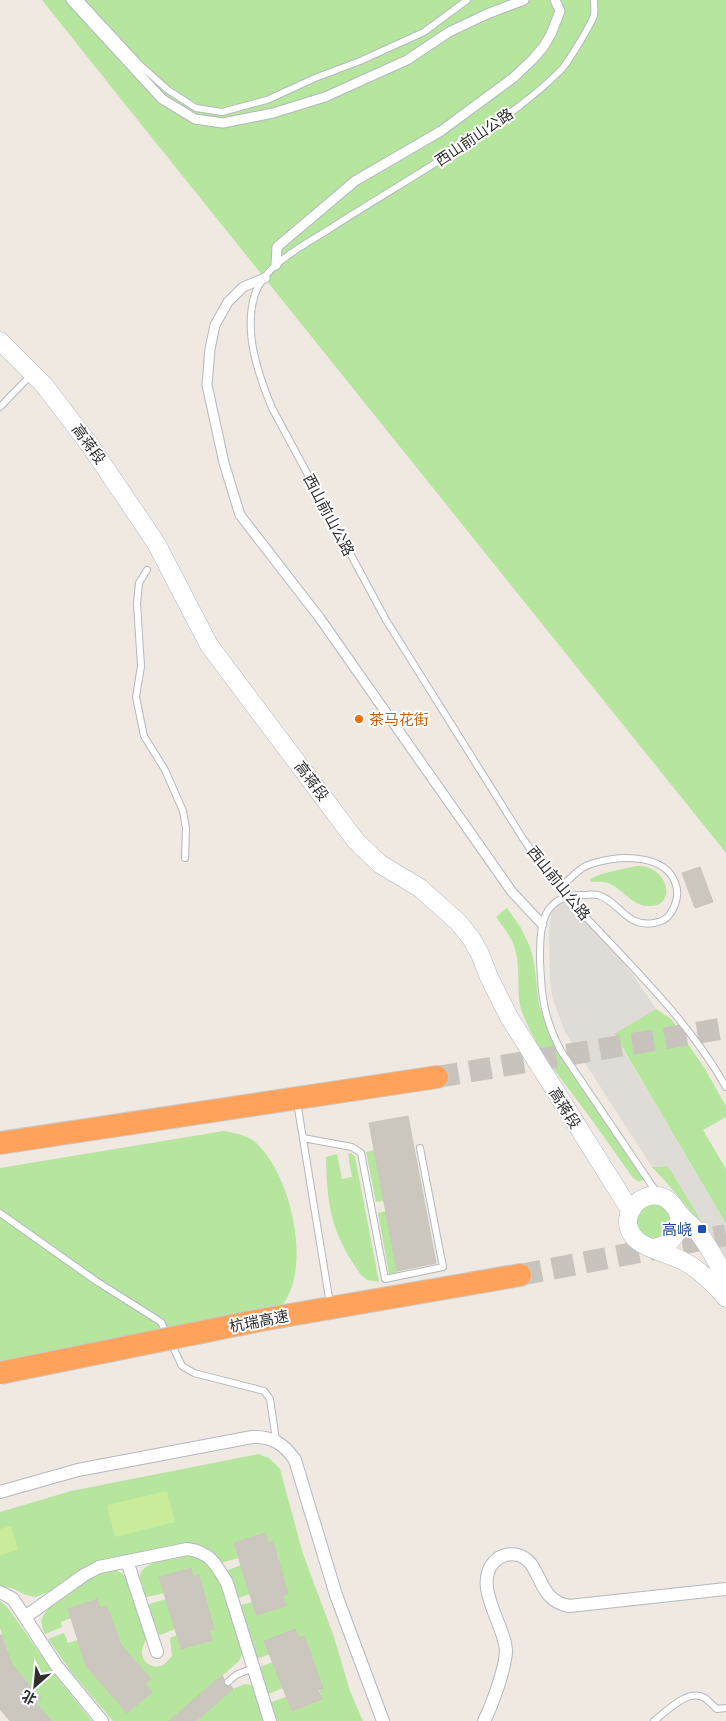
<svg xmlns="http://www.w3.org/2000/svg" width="726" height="1721" viewBox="0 0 726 1721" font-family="Arial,'Noto Sans SC',sans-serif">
<rect width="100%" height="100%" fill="#efe9e1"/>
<!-- green -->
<path fill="#b6e59e" d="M42,0H726V853L128,108Z
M636,866C668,864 678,906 650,906C633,907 624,890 610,884C604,881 597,882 591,882L590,879L601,874Z
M507,908L521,928L530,947L534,962L539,1005L548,1032L642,1175L643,1180L639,1182L633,1178C616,1154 598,1128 580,1104C559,1076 537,1050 524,1017C514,996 522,972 515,949C512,937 503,927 496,917Z
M656,1009L671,1019L705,1069L726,1106V1117L703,1130L726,1169V1224L614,1033Z
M224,1131C234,1133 246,1135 254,1141C291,1172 314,1270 280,1308L0,1363V1168Z
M374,1150L384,1201L376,1202L366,1152Z
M351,1153L355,1157L379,1282L367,1280L361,1275C331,1232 327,1208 326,1157L337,1154L342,1179L352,1177L348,1154Z
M668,1166L726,1261C704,1228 680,1196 652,1167Z
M636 1222a18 18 0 1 1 36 0a18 18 0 1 1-36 0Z
M386,1211L398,1272L389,1274L378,1213Z
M258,1454L269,1458L280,1469L303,1554L334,1637L350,1691L363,1721H277L271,1702L286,1697L292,1711L322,1699L303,1636L270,1654L257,1659L241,1605L252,1602L256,1615L286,1606L283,1596L288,1594L284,1579L273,1561L279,1559L273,1542L268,1543L265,1534L234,1543L238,1558L221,1563C211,1549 202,1544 185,1543L100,1561L53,1590L36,1597L26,1595L12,1588L0,1586V1512L71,1491Z
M193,1554L212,1566L221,1583L242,1646V1654L239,1661L171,1721H113L72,1673L48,1639L64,1633L68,1643L78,1640L86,1666L127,1713L152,1692L145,1685L151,1679L127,1652L121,1657L119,1639L107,1606L100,1608L96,1599L68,1609L71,1618L61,1622L62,1627L45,1634C42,1628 41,1624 42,1618C47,1604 87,1577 101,1572C106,1571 112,1570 117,1570L127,1577L147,1637C145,1642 142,1647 142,1653C142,1663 154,1670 163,1665C166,1663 169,1659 172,1656L170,1638L177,1635L209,1630L198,1575L193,1577L191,1568L159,1577L164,1593L143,1598C142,1593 138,1585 139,1579C141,1559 177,1557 193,1554Z
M241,1565L250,1594L238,1598L226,1571Z
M166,1599L175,1629L160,1635L156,1633L146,1605Z
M0,1601L8,1608L58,1679L92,1721H52L36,1703L41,1698L16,1669L10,1674L8,1651L0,1628Z
M273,1662L283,1688L268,1694L260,1667Z
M245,1684L251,1685L255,1688L265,1721H196L233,1689Z"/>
<!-- pitch -->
<path fill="#c9ec9a" d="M167,1491L175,1522L115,1537L107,1505Z
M11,1526L18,1550L0,1555V1529Z"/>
<!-- plaza -->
<path fill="#dfdcd8" d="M564,900L610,946L633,975L656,1009L614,1034L726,1224V1261L668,1166L652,1167L565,1032L553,1000L550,982L549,931L551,915L555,907Z"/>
<!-- building -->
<path fill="#cbc7bf" stroke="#cbc5ba" d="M700,867L713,902L695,908L682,873Z
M408,1116L436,1263L397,1271L369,1123Z
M265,1533L268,1543L273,1541L288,1594L283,1596L286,1606L256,1615L234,1543Z
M191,1568L193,1577L199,1575L214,1629L209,1630L212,1640L181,1649L159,1577Z
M97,1599L100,1608L107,1606L121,1645L151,1679L145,1684L152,1692L127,1713L86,1666L68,1609Z
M295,1629L299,1638L304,1636L323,1688L318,1690L322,1699L292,1711L264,1641Z
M0,1635H2L12,1665L41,1698L36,1703L52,1721H10L0,1709Z
M222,1675L224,1679L223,1682L225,1686H231L233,1689L196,1721H169Z"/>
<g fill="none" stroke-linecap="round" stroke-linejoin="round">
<!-- motorway-tunnel -->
<path stroke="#c8c4bd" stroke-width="22" stroke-dasharray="22 11" stroke-linecap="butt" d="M437,1077L726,1028
M520,1275L726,1235"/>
<!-- service casing -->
<g stroke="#b4b7c1" stroke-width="8">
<path id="service" d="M80,0L140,65L168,90L196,108L222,112L267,100L315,78L360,61L424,32L467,0
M0,407L32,374
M147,570L139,583L137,604L141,666L136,697L144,736L165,770L183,811L186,828L185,858
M560,888C568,881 577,870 586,866C612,855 666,851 676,885C679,894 676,906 670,914C667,919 660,922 654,923C626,928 619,901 598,895C594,894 588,895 583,895C541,895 540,926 540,959C541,995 544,1019 561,1051L657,1193
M564,891L541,865L522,837L386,620L272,408C258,374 243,331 255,294C266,263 305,245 331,228C376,199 423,172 468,142C501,120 533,98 561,70C567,64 592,23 594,15C595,11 594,5 594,0
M581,912C633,968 688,1020 726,1087
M297,1102L330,1304
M303,1138L352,1147L361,1153L385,1279L443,1267L420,1148
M0,1213L96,1281L161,1322L182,1366L194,1373L264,1391L270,1399L276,1440
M228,1682L236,1675L253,1668
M654,1721C667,1711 688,1688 705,1698C709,1701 713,1706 717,1709L726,1708"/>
</g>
<!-- pedestrian casing -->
<g stroke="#b4b7c1" stroke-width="11">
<path id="pedestrian" d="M71,0L162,99L195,119L223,123L273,113L325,97L407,60L449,32L487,14L524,0
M276,265L277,247L355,181L441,131L513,78L533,59L544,46L551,34L560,11L555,0
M265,278L243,287L228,302L215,325L210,349L207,385L224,463L240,515L319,617L512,892L542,924"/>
</g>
<!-- minor casing -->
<g stroke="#b4b7c1" stroke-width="14">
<path id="minor" d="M0,1492L78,1470L252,1437C272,1436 284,1444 295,1460L336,1595L383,1721
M127,1561L157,1652
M0,1592L13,1599L56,1665L102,1721
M25,1617L84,1575L99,1567L187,1549C210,1552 216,1564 227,1583L270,1721
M484,1721C492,1706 505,1669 506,1652C506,1626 472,1586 494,1562C500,1555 510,1553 518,1555C543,1562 535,1600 569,1606L726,1589"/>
</g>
<!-- secondary casing -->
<g stroke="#b4b7c1" stroke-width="19">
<path id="secondary" d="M0,341L44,385L89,444L156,543L209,645L356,841L380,864L420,888L458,922L471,938L480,954L489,977L509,1017L630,1210
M653,1248C673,1245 682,1232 678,1212
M726,1280C720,1266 706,1242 697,1231C691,1224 683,1219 678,1212C674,1206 672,1202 665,1198C642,1187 617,1215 633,1236C641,1248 670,1254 683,1261C699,1269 714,1284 726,1298"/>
</g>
<!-- motorway casing -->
<g stroke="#c9c9c9" stroke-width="24">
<path id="motorway" d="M0,1143L437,1077
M261,1320L520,1275"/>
</g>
<!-- service -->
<use href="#service" stroke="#fff" stroke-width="6"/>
<!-- pedestrian -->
<use href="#pedestrian" stroke="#fff" stroke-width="9"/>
<!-- minor -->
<use href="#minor" stroke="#fff" stroke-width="12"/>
<!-- secondary -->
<use href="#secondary" stroke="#fff" stroke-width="18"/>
<!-- motorway -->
<use href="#motorway" stroke="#ffa35c" stroke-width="22"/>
<!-- service-bridge casing -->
<g stroke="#b4b7c1" stroke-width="8" stroke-linecap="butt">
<path id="service-bridge" d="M564,891L581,912"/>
</g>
<!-- motorway-bridge casing -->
<g stroke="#c9c9c9" stroke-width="24" stroke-linecap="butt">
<path id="motorway-bridge" d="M0,1373L261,1320"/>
</g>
<!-- service-bridge -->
<use href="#service-bridge" stroke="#fff" stroke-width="6"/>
<!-- motorway-bridge -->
<use href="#motorway-bridge" stroke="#ffa35c" stroke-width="22"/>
</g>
<!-- markers -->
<circle fill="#e8710a" stroke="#fff" stroke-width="2" cx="359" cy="719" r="5"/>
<rect fill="#1a4fb4" stroke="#fff" stroke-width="2" x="697" y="1224" width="10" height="10" rx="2.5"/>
<g text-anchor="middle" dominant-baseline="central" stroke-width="4" stroke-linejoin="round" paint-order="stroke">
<!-- street labels -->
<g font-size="15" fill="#2e2e2e" stroke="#fff">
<text transform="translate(474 137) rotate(-34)">西山前山公路</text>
<text transform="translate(89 444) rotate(54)">高蒋段</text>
<text transform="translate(329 515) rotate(62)">西山前山公路</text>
<text transform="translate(312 781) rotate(53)">高蒋段</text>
<text transform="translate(559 883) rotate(51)">西山前山公路</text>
<text transform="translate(565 1108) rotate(58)">高蒋段</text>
<text transform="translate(259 1321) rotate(-11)">杭瑞高速</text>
</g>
<!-- food labels -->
<g font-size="15" fill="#c56008" stroke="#fff" text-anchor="start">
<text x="369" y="719">茶马花街</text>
</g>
<!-- transit labels -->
<g font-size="15" fill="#164399" stroke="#fff" text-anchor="end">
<text x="692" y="1229">高峣</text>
</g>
</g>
<!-- north arrow -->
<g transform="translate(35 1686) rotate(207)" stroke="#ffffff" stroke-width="4" paint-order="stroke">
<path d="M0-4L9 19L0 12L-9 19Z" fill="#2e2e2e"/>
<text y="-8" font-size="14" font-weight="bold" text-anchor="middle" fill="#2e2e2e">北</text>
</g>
</svg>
